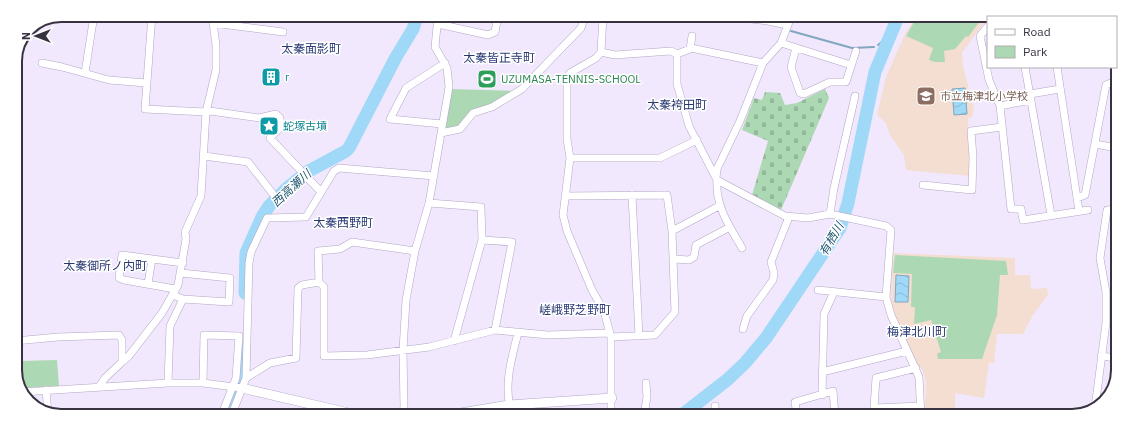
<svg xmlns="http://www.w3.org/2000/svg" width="1133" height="431" viewBox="0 0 1133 431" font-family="'IBM Plex Sans','Noto Sans JP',sans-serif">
<defs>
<pattern id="cemetery-stones" width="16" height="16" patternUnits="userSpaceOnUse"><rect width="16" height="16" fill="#acd8b3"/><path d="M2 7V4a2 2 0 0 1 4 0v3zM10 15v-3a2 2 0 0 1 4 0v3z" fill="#95ba9b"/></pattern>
<pattern id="water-waves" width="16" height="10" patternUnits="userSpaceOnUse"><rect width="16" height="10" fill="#a0d8f7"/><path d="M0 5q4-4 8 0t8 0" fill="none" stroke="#8bbad5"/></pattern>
</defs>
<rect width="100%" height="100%" fill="#f1e8fd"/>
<!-- education -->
<path fill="#f4ddd1" d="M916,17H988L962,53L963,66L974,109L972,117L968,118L970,176L906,170L904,155L890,135L886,123L877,115L886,77L905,34Z
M892,253L1015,258V275H1030L1031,289L1047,288L1048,295L1033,315L1023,334H997L994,363H989L984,398L955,393V416H925L926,382L923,371L916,362L891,306Z"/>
<!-- cemetery -->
<path fill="url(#cemetery-stones)" d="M825,89L829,98L781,210L752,195L768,141L742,130L754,98L762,100L765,92L780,93L785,105L797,103Z"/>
<!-- park -->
<path fill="#acd8b3" d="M917,17H983L968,37L966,36L955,49L944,51L945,62H935L929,60L933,48L906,36Z
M450,89L517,91L473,112L459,128L442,132Z
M895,255L1006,261L1008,275H1000L997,315L982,359H938L937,354L941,352L931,320L914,324L915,307H911L912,274L893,273Z
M57,360L59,386L23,388L21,361Z"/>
<!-- water -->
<path fill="url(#water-waves)" stroke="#81a6c0" d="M965,88L967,114L954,115L952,89Z
M896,275L909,276L908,302H895Z"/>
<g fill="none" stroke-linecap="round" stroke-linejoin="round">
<!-- stream -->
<path stroke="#81a6c0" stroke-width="2" d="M791,31L852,48L874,47
M878,45L888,37"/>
<!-- river -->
<path stroke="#a0d8f7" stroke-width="13" d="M245,293L246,253L262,217L269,206L286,189L307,172L346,151L349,148L396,57L413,29L417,16
M227,414L242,373L244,349
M682,415L727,380L745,363L766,338L840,228L848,203L875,72L898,17"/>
<!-- minor casing -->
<g stroke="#b4a5c6" stroke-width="8">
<path id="minor" d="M152,15L145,109L206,112L210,111L259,118L276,114L280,118L281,127L270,138L321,192
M603,16L601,52L596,58L570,73L567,78V139L570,158L563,215L567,231L592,290L604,311L611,337V415
M733,17L768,21L787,25
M213,23L283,32
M438,24L488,35L495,32L498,16
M988,26L980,36L989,80L1000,106L1011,209H1021L1023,220L1088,210
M781,43L851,65
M691,48L763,63
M796,48L791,67L800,93L804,94L830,82H846L856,51
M601,52L615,55L671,51L677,54V84L689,126L717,180C715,206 730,227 742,248
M677,54L690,49L692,36
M42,63L62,67L109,80L146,83
M1025,67L1051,215
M1057,67L1079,211
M85,73L94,15
M1030,94L1060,89
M1000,106L1031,100
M442,124L390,119L406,88L445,63
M441,133L460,129L473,113L492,107L522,89L581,28L585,16
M1095,144L1117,148
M204,156L248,162L273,194
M570,158H660L697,140
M716,178L717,169L740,121L763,63L781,43L791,17
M717,180L785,216L808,218L830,214L886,226L891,230L886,297L891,315L919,377L921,416
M923,185L972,190L973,157L971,131L1002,127
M632,195L639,336
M566,196L667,195L672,231L675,312L655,335L611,337
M1077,198L1085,195L1106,85L1118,80
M429,203L481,207L482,240L454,341
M830,214L834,188L855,96
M672,231L719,206
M482,240L512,242L495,330
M674,259L689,260L694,257L696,245L730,227
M319,282L318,251L340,249L352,242L415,251
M148,284L152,259
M175,289L124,280L119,278L122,255L183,263
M818,290L886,297
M173,295L183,299L229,302L230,278L181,273
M743,329L747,316L773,280L774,273L771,262L789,217
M15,341L58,337L119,335L122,340V362L105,378L99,387
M1101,356L1116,358
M122,362L128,357L162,313L178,285L186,239L185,232L201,196L206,112L216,70V45L212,15
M916,368L876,378L874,408L920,406
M822,372L907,351
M246,378L270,363L296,358L298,288L302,285L319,282L324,287V356L367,355L429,347L495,330L548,335L609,333
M168,383L170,326L183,299
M203,383L204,335L239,336L236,378L222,414
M46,390L48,414
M22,392L168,383H203L242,388
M822,395L824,314L834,292
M715,406L716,415
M1095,408L1106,323V292L1100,258L1107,210L1117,209
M232,414L246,378L249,263L251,252L267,218L306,217L334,171L339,168L434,176
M402,414L404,407L403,350L406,300L415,251L429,203L449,87L447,68L435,47L438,16
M512,415C503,387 511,360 518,333
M644,415L647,397L646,383
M797,415L795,402L833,391L835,415"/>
</g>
<!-- tertiary casing -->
<g stroke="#b4a5c6" stroke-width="10">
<path id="tertiary" d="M242,388L353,414
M455,414L509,405L612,398"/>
</g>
<!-- minor -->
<use href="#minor" stroke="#fff" stroke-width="7"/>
<!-- tertiary -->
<use href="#tertiary" stroke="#fff" stroke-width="9"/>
</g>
<!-- icons -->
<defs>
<g id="building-square" transform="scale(1)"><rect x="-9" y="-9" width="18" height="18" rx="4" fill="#0f9aa8" stroke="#fff"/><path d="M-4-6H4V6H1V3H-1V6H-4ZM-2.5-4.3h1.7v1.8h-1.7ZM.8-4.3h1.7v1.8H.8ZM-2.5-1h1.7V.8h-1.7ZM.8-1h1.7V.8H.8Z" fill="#fff"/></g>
<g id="stadium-square" transform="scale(1)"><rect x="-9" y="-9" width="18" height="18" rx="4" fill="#2e9e5b" stroke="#fff"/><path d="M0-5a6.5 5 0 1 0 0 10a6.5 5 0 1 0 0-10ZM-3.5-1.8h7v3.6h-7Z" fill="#fff"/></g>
<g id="school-square" transform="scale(1)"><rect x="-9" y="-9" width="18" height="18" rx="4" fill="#8d6e63" stroke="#fff"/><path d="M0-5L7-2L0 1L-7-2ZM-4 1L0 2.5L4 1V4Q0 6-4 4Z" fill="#fff"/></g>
<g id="sight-square" transform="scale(1)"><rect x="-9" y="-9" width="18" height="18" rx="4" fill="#0f9aa8" stroke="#fff"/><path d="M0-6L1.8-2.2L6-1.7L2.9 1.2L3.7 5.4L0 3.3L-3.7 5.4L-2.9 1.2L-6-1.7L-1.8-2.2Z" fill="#fff"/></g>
</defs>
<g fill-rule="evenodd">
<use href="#building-square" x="271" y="77"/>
<use href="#stadium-square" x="487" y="79"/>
<use href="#school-square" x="926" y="96"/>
<use href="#sight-square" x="269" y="126"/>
</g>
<g text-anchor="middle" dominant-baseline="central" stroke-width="3" stroke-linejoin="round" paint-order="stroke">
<!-- culture labels -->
<g font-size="11" fill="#0d838f" stroke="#fff" text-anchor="start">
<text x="285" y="77">r</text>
<text x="283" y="126">蛇塚古墳</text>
</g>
<!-- leisure labels -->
<g font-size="11" fill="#27864d" stroke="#fff" text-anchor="start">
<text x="501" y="79">UZUMASA-TENNIS-SCHOOL</text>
</g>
<!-- education labels -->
<g font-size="11" fill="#785e54" stroke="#fff" text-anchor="start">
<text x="940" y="96">市立梅津北小学校</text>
</g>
<!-- neighbourhood labels -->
<g font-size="12" fill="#293a73" stroke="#fff">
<text x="311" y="48">太秦面影町</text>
<text x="499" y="57">太秦皆正寺町</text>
<text x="677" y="104">太秦袴田町</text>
<text x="343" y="222">太秦西野町</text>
<text x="105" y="265">太秦御所ノ内町</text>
<text x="575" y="309">嵯峨野芝野町</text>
<text x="917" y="331">梅津北川町</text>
</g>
<!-- water labels -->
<g font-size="12" font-style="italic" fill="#205771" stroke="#fff">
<text transform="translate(291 188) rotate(-42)">西高瀬川</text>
<text transform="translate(831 239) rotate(-60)">有栖川</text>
</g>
</g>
<!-- crop -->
<path d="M0 0H1133V431H0ZM61 22H1072A39 39 0 0 1 1111 61V370A39 39 0 0 1 1072 409H61A39 39 0 0 1 22 370V61A39 39 0 0 1 61 22Z" fill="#fff" fill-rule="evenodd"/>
<path fill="none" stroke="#383240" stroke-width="2" d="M61 22H1072A39 39 0 0 1 1111 61V370A39 39 0 0 1 1072 409H61A39 39 0 0 1 22 370V61A39 39 0 0 1 61 22Z"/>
<!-- legend -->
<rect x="987" y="16" width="130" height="52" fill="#ffffff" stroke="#afadb3"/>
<rect x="995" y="29" width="20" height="6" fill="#ffffff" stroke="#afadb3"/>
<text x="1023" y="36" font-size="12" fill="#383240">Road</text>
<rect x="995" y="46" width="20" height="12" fill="#acd8b3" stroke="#afadb3"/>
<text x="1023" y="56" font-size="12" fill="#383240">Park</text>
<!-- north arrow -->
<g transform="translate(36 36) rotate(270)" stroke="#ffffff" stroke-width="3" paint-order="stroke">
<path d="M0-3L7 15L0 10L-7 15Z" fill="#383240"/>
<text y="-6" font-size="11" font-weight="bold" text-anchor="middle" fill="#383240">N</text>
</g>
</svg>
